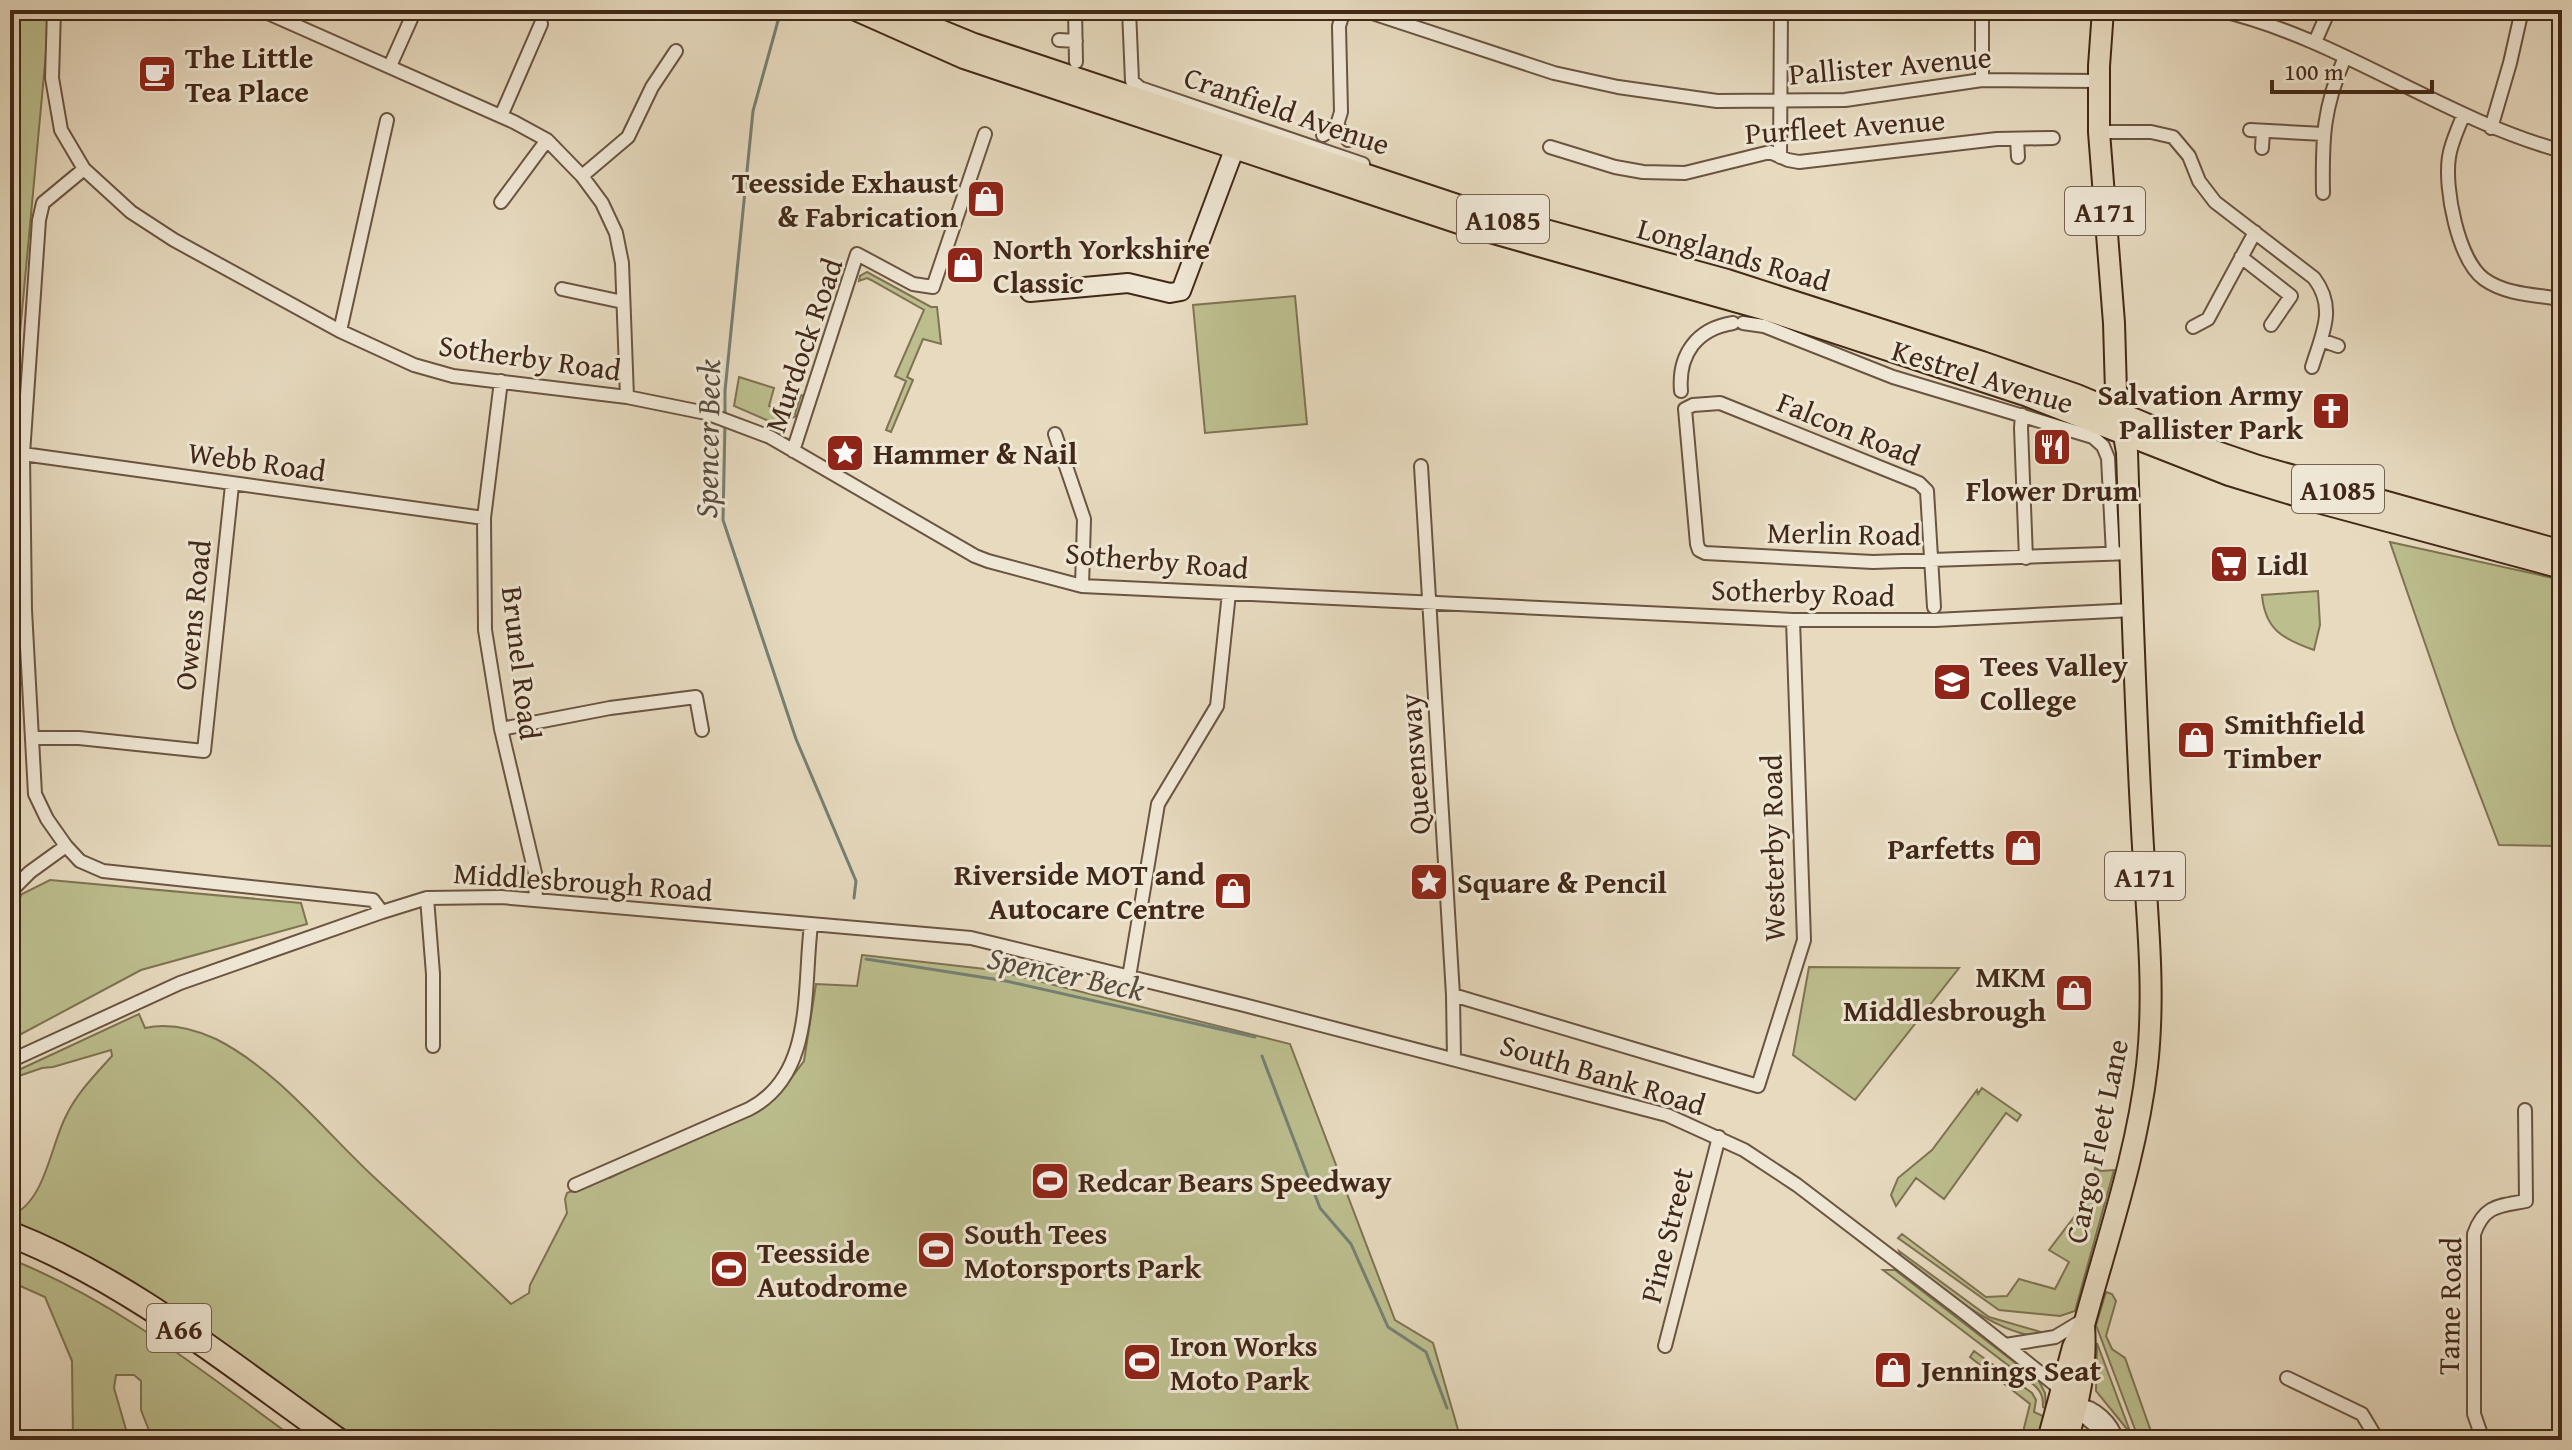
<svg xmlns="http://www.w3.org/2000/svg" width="2572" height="1450" viewBox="0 0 2572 1450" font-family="'Gentium Book Plus',serif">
<rect width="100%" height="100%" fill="#e7dabf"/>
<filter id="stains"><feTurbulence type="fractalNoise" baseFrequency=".0025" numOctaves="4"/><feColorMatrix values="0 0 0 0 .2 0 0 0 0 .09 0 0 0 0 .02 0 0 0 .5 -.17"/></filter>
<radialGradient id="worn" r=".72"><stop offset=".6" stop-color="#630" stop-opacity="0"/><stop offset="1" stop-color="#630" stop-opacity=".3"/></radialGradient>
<!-- green -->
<path fill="#bcbe8e" stroke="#7f7352" stroke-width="2" d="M10,10H50L20,333L11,612Z
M867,272L931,307H937L941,344L923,339L907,377L913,380L891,432L886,430L906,381L895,376L924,310L871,280L867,278L859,281L860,276Z
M1295,296L1307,424L1205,433L1193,305Z
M739,377L774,388L769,406L795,414L801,395L804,396L798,415L778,425L734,406Z
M2390,542L2562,580V846L2499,845L2455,730Z
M2318,591L2320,625L2314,650C2283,639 2265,630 2262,595Z
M50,880L301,903L307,924L141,970L10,1040V913L22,894Z
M862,955L994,970L1290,1044L1395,1320L1433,1343L1461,1440H348L10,1227V1216C45,1203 50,1147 66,1116C77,1093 95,1075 112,1056L111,1050L53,1067L42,1068L10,1079V1074L139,1014L145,1028C168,1023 194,1029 216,1039C279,1071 325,1132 376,1179C421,1221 467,1261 511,1304L529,1293L530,1285L567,1213L565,1199L567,1193L607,1177L610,1178L783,1089L804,1061L816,984L857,986Z
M1809,967L1959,968L1855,1100L1793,1055Z
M1982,1088L2021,1115L2017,1121L2006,1113L1944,1199L1916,1178L1896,1206L1891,1195L1898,1178L1932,1150L1977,1090L1978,1094Z
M2095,1168L2101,1171L2114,1170L2075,1311L2060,1316L1999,1310L1898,1238L1902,1234L1986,1297L2007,1296L2019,1279L2055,1289L2069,1262L2049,1250L2090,1196Z
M1899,1251L1989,1317L2041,1332L2042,1336C1996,1337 1938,1284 1901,1257Z
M10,1259C115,1300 206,1374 297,1440H163L150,1433L141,1410V1381L134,1375H116L114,1388L129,1440H73L72,1361L45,1297L18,1285L16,1274H10Z
M1883,1270H1895L2039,1381L2045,1393L2046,1409L2043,1407C2043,1398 2042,1392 2034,1385Z
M2106,1292L2112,1294L2116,1301L2106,1336L2112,1349L2125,1358L2154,1440H2139L2096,1325Z
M2097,1343L2131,1434L2096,1391Z
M1974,1351L2032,1393L2036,1400L2034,1412L2045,1417L2040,1440H2021L2030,1404L1970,1357Z"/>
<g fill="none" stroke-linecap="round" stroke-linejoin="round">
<!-- stream -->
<path stroke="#758074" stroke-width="3" d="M725,417V391L753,111L781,10
M725,424L723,520L796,739L856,881L854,898
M866,959L1006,981L1255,1037
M1262,1056L1320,1208L1351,1244L1388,1327L1426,1352L1447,1408
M1459,1436L1461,1440"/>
<!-- street casing -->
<g stroke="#6b5441" stroke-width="16">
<path id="street" d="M54,10L52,78L61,130L84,169L131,212L174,240L340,331L414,365L453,376L627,397L706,413L770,437L975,556L988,561L1082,586L1793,620H1935L2133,610
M261,10L514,122L547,140L582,176L602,203L616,233L622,263L627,397
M1075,10L1076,62
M1129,10L1132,81L1140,88L1363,164
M1344,10L1339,26L1341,112L1337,125L1348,140
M1363,10L1554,73L1618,87L1717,101L1845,100L1982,80L2099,81
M2218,10C2340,38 2441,118 2562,151
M1059,40L1076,41
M2315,42L2329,10
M390,66L415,10
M1982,80V10
M501,116L541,24
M2463,116C2458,129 2451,143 2449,157C2444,188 2458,260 2484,279C2506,295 2537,295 2562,299
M2491,128L2510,63L2522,10
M2250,130L2323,134
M2099,132H2151L2173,137L2189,156L2199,181L2215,202L2314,278C2337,308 2322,334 2312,367
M1323,135L1337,125
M2017,139L2018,157
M1550,147L1615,167L1643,172L1685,173L1770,152L1788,160L1799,162L1997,139L2053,138
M2262,148L2263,131
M1780,157L1781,10
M582,176L628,137L652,87L676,51
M2323,193C2322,139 2323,108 2345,57
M501,202L547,140
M2241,257L2291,296L2271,325
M562,289L623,302
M1743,323L1764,326L1893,377L2093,437L2103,446L2108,458L2113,554
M2193,327L2208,319L2255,232
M340,331L387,120
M2321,340L2338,346
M501,381L484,518L485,630L501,729L535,873L536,900
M1681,391C1678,355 1696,329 1733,323
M2022,415L2021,428L2026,558
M1055,434L1084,519L1082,586
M793,451L857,254L913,284L933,287L985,134
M23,454L484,518
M1421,466L1453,995L1454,1058
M1934,607L1927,491L1919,483L1720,403L1693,405L1685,409L1697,544L1699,550L1705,553L1873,562L2131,553
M501,729L610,708L696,697L702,730
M32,738H79L204,751L232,485
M66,846L47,819L35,794L25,610L23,454L39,220L43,203L84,169
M10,892L30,872L66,846L80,861L103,871L373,900L382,912
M427,898L433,974V1046
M1129,977L1158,804L1217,706L1229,593
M1453,995L1758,1086L1804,940L1793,620
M10,1061L180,983L382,912L427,898L501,897L971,938L1244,1005L1667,1115L1744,1150L1797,1185L1966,1314L2063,1391
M575,1185L749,1109C815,1075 803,988 811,925
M2006,1345L2055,1337L2085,1319
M1665,1346L1719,1137
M2287,1378L2362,1414L2374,1434L2375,1440
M2076,1404L2081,1414L2112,1440
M2077,1405C2095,1406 2112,1423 2117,1440
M2483,1440L2474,1414V1234C2484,1205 2499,1206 2526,1201L2525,1110"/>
</g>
<!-- secondary casing -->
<g stroke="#422817" stroke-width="22">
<path id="secondary" d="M1030,292L1128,283L1170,293L1181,291L1240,134"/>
</g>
<!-- primary casing -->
<g stroke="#422817" stroke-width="24">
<path id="primary" d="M856,10L964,58L1465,225L1766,310L2025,395L2229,475L2321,503L2562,568
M891,10L974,44L1469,209L1727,280L1982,362L2077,395L2194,444L2258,466L2562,551
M2048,1440L2073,1347L2084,1325C2107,1240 2137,1154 2147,1066C2156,987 2146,907 2142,829C2135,703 2131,578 2127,452L2116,392L2114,323L2099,132V66L2103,10
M2067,1440C2079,1402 2087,1366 2084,1326"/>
</g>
<!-- highway casing -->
<g stroke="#422817" stroke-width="28">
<path id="highway" d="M10,1234C130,1281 232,1366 337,1440"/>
</g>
<!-- street -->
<use href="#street" stroke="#efe7d5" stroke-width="12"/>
<!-- secondary -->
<use href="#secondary" stroke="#efe7d5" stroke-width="18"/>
<!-- primary -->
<use href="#primary" stroke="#e7dabf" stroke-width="20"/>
<!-- highway -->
<use href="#highway" stroke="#e7dabf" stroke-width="24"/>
</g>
<!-- icons -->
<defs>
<g id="cafe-square" transform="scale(2)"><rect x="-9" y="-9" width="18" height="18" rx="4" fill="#8f2418" stroke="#efe7d5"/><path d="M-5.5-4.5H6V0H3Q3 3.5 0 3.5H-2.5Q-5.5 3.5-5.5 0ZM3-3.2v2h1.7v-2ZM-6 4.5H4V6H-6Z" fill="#fff"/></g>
<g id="shop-square" transform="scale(2)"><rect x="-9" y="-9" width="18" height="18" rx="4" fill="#8f2418" stroke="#efe7d5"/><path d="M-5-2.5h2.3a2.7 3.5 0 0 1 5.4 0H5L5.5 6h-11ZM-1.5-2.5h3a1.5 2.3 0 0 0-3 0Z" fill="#fff"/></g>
<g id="church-square" transform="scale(2)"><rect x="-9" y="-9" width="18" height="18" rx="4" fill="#8f2418" stroke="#efe7d5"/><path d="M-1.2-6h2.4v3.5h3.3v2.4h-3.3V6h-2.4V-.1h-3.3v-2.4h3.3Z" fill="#fff"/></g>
<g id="restaurant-square" transform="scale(2)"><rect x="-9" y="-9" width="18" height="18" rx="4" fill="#8f2418" stroke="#efe7d5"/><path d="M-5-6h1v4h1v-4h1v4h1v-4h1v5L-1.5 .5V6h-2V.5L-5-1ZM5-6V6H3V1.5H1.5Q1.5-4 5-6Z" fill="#fff"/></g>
<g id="sight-square" transform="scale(2)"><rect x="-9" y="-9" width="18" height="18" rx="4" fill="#8f2418" stroke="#efe7d5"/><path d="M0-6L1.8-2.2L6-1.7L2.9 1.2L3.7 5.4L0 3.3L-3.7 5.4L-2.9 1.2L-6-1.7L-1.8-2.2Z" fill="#fff"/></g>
<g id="supermarket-square" transform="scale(2)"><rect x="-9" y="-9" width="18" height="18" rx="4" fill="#8f2418" stroke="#efe7d5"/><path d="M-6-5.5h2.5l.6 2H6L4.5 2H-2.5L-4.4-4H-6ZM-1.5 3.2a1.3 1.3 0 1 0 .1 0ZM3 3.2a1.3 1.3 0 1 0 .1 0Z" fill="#fff"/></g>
<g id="school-square" transform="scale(2)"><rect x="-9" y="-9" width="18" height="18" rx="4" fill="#8f2418" stroke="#efe7d5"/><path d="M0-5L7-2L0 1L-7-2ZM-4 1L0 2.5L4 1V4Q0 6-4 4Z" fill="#fff"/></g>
<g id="stadium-square" transform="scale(2)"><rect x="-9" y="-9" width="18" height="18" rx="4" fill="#8f2418" stroke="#efe7d5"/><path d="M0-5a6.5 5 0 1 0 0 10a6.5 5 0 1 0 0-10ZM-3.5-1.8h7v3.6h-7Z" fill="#fff"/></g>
</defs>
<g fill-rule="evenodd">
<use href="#cafe-square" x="157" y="74"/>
<use href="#shop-square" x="986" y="199"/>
<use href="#shop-square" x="965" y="265"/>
<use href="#church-square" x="2331" y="411"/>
<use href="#restaurant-square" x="2052" y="447"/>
<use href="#sight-square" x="845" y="453"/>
<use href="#supermarket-square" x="2229" y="564"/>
<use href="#school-square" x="1952" y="682"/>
<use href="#shop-square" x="2196" y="740"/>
<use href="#shop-square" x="2023" y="848"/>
<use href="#sight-square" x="1429" y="882"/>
<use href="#shop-square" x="1233" y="891"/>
<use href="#shop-square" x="2074" y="993"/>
<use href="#stadium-square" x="1050" y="1181"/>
<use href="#stadium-square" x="936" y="1250"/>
<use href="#stadium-square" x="729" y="1269"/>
<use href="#stadium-square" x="1142" y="1362"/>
<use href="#shop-square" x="1893" y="1370"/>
</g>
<g text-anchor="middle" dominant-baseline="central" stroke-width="6" stroke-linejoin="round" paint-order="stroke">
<!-- shield labels -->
<g fill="#efe7d5" stroke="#766150" stroke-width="2">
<rect x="2065" y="187" width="80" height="48" rx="6"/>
<rect x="1457" y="195" width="92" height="48" rx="6"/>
<rect x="2292" y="465" width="92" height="48" rx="6"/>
<rect x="2105" y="852" width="80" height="48" rx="6"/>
<rect x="147" y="1304" width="64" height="48" rx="6"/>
</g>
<g font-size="28" font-weight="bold" fill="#422817">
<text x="2105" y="211">A171</text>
<text x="1503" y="219">A1085</text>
<text x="2338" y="489">A1085</text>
<text x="2145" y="876">A171</text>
<text x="179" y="1328">A66</text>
</g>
<!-- poi labels -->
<g font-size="30" font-weight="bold" fill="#422817" stroke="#efe7d5" text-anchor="start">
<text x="185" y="57">The Little<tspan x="185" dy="34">Tea Place</tspan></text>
<text x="958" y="182" text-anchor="end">Teesside Exhaust<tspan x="958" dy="34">&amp; Fabrication</tspan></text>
<text x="993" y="248">North Yorkshire<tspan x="993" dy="34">Classic</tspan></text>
<text x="2303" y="394" text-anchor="end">Salvation Army<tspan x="2303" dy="34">Pallister Park</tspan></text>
<text x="873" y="453">Hammer &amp; Nail</text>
<text x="2052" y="490" text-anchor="middle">Flower Drum</text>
<text x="2257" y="564">Lidl</text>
<text x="1980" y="665">Tees Valley<tspan x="1980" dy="34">College</tspan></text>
<text x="2224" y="723">Smithfield<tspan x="2224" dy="34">Timber</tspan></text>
<text x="1995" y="848" text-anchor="end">Parfetts</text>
<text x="1205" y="874" text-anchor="end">Riverside MOT and<tspan x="1205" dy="34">Autocare Centre</tspan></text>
<text x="1457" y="882">Square &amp; Pencil</text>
<text x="2046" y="976" text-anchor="end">MKM<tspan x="2046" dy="34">Middlesbrough</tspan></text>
<text x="1078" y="1181">Redcar Bears Speedway</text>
<text x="964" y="1233">South Tees<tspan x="964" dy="34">Motorsports Park</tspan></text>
<text x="757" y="1252">Teesside<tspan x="757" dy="34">Autodrome</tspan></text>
<text x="1170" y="1345">Iron Works<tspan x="1170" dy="34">Moto Park</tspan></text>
<text x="1921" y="1370">Jennings Seat</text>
</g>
<!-- street labels -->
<g font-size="30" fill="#422817" stroke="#efe7d5">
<text transform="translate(1890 65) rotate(-5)">Pallister Avenue</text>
<text transform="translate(1287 110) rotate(19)">Cranfield Avenue</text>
<text transform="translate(1845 126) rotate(-4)">Purfleet Avenue</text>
<text transform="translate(1734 254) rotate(16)">Longlands Road</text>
<text transform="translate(803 345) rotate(-71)">Murdock Road</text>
<text transform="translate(530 357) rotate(8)">Sotherby Road</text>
<text transform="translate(1983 376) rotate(17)">Kestrel Avenue</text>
<text transform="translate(1849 428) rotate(22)">Falcon Road</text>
<text transform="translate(257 461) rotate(8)">Webb Road</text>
<text transform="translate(1844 533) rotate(1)">Merlin Road</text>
<text transform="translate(1157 560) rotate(5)">Sotherby Road</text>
<text transform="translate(1803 592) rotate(2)">Sotherby Road</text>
<text transform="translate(192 615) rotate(-84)">Owens Road</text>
<text transform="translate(522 663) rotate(83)">Brunel Road</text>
<text transform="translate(1414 764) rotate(-94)">Queensway</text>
<text transform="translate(1772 848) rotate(-91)">Westerby Road</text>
<text transform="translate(583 881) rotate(4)">Middlesbrough Road</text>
<text transform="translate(1603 1074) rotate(17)">South Bank Road</text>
<text transform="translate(2096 1141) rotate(-78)">Cargo Fleet Lane</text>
<text transform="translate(1666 1235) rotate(-76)">Pine Street</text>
<text transform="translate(2449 1306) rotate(-89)">Tame Road</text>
</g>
<!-- water labels -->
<g font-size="32" font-style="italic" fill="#574d3e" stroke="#efe7d5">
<text transform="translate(707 439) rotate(-89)">Spencer Beck</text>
<text transform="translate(1066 973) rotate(12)">Spencer Beck</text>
</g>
</g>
<!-- margin -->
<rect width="2572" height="1450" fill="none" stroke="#e7dabf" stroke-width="40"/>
<rect x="12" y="12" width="2548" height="1426" fill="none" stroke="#422817" stroke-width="4"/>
<rect x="20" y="20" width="2532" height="1410" fill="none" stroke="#422817" stroke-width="2"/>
<!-- scale -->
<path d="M2272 80v12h160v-12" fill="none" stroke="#422817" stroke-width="4"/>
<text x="2284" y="80" font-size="24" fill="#422817" stroke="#efe7d5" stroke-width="6" paint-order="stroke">100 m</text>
<rect width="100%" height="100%" filter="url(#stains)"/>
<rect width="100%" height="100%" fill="url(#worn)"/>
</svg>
